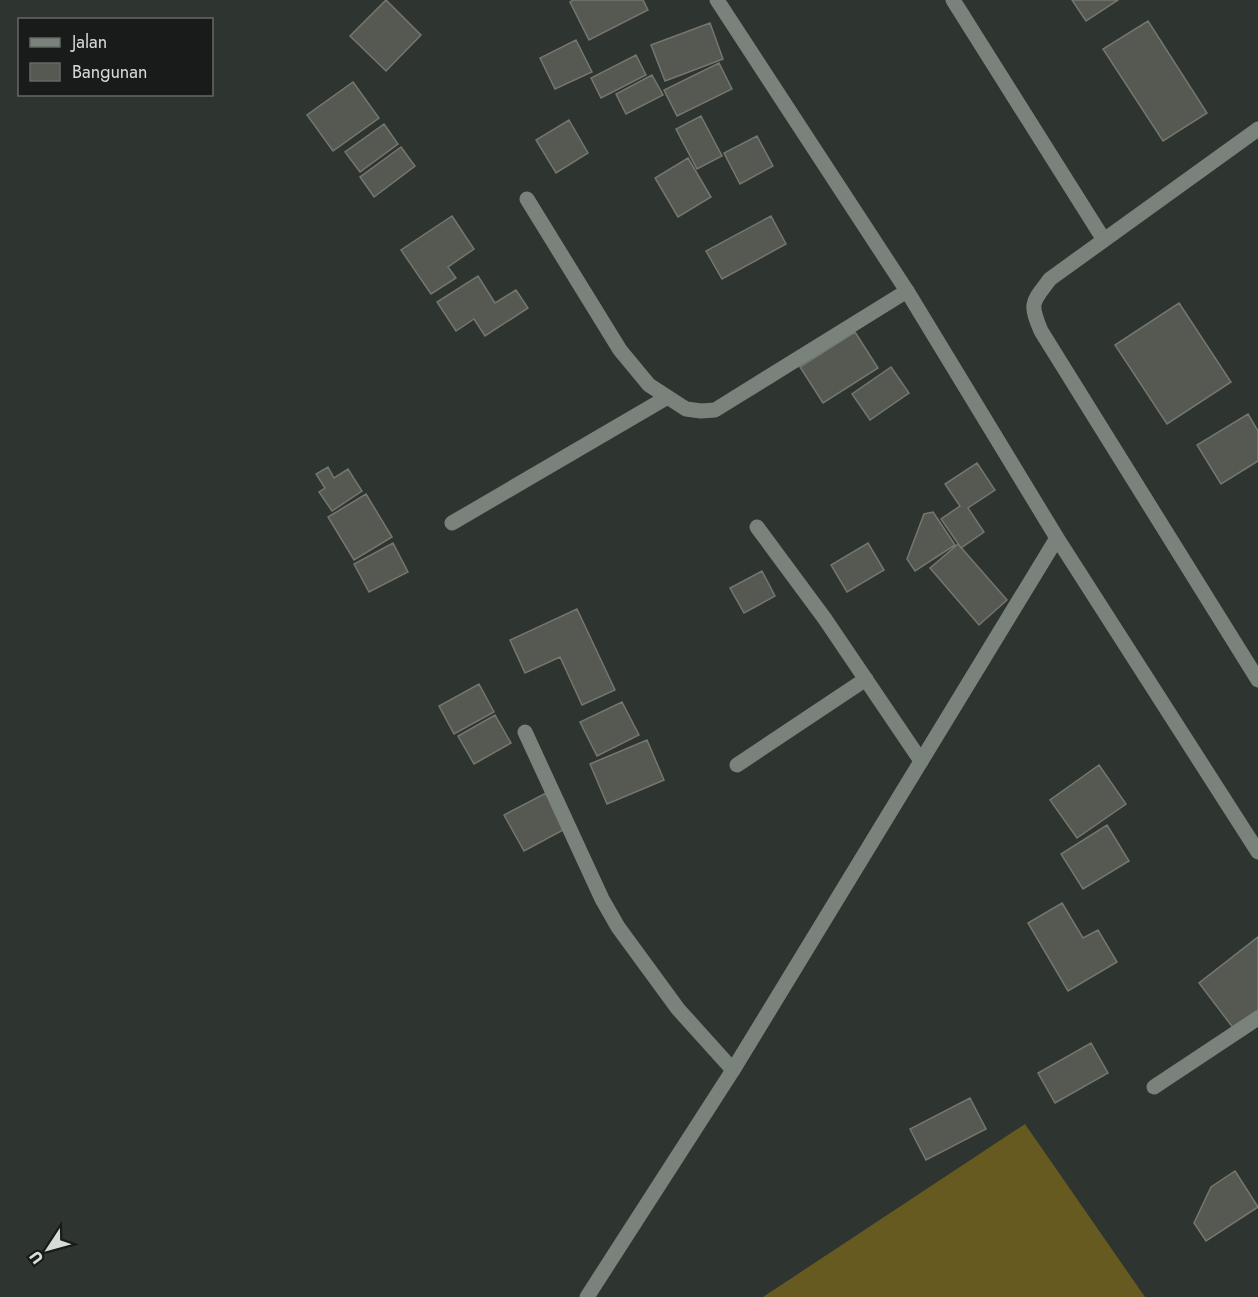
<svg xmlns="http://www.w3.org/2000/svg" width="1258" height="1297" viewBox="0 0 1258 1297" font-family="Jost,sans-serif">
<rect width="100%" height="100%" fill="#2e342f"/>
<!-- forest -->
<path fill="#665a20" d="M1025,1124L1145,1297H763Z"/>
<!-- building -->
<path fill="#565952" stroke="#74776f" stroke-width="1.5" d="M386,0L421,35L386,71L350,36Z
M573,0H643L648,10L589,40L570,2Z
M1072,0H1118L1086,21Z
M1148,21L1207,113L1163,141L1103,49Z
M710,23L723,59L665,81L651,45Z
M576,40L592,72L555,89L540,58Z
M636,55L646,75L601,98L591,78Z
M719,63L732,89L677,116L664,90Z
M652,75L663,95L626,114L616,94Z
M353,82L379,118L333,151L307,115Z
M701,116L722,156L697,169L676,129Z
M569,120L588,153L556,173L536,140Z
M384,124L398,144L360,172L345,152Z
M757,136L773,166L740,184L724,153Z
M401,147L415,166L374,197L360,177Z
M688,158L711,197L678,217L655,178Z
M452,216L474,249L448,267L456,278L431,294L401,250Z
M771,216L786,244L722,279L706,251Z
M478,276L495,303L516,290L528,308L485,336L474,319L456,331L437,302Z
M1179,303L1231,382L1167,424L1115,345Z
M855,332L878,368L823,403L800,367Z
M891,367L909,393L870,420L852,394Z
M1248,414L1258,431V461L1221,484L1197,445Z
M977,463L995,490L968,508L984,532L961,548L941,519L960,506L945,484Z
M328,467L334,478L348,469L362,491L332,511L319,492L325,488L316,474Z
M366,494L392,537L354,560L328,517Z
M933,512L955,545L915,571L907,559L924,514Z
M393,543L408,572L369,592L354,564Z
M868,543L884,570L847,592L831,565Z
M958,544L1007,600L979,625L930,568Z
M762,571L775,596L744,613L730,588Z
M577,609L615,690L582,705L560,657L525,673L510,640Z
M479,684L494,712L454,734L439,706Z
M622,702L639,735L597,756L580,722Z
M495,715L511,743L474,764L458,736Z
M647,740L664,780L607,804L590,764Z
M1099,765L1126,804L1077,838L1050,800Z
M546,793L565,829L524,851L504,815Z
M1107,825L1129,861L1083,889L1061,854Z
M1062,903L1083,938L1098,930L1117,962L1068,991L1028,923Z
M1258,937V1010L1234,1029L1199,983Z
M1091,1043L1108,1073L1055,1103L1038,1073Z
M970,1098L986,1129L926,1160L910,1129Z
M1235,1171L1258,1207L1206,1241L1194,1223L1211,1187Z"/>
<g fill="none" stroke-linecap="round" stroke-linejoin="round">
<!-- street -->
<path stroke="#7a827c" stroke-width="15" d="M953,0L1104,240
M1258,129L1050,279C1032,303 1029,302 1041,331L1258,680
M527,199L620,350L649,385L686,409L701,411L715,410L907,291
M452,523L666,398
M757,527L825,619L921,761
M525,732L602,899L618,927L678,1009L733,1070
M737,765L866,679
M1154,1087L1258,1018"/>
<!-- secondary -->
<path stroke="#7a827c" stroke-width="15" d="M717,0L907,291L1057,538L1258,852
M587,1297L733,1070L1057,538"/>
</g>
<!-- legend -->
<rect x="18" y="18" width="195" height="78" fill="#181b19" stroke="#646865" stroke-width="1.5"/>
<rect x="30" y="38" width="30" height="9" fill="#7a827c" stroke="#646865" stroke-width="1.5"/>
<text x="72" y="48" font-size="18" fill="#d7dbd8">Jalan</text>
<rect x="30" y="63" width="30" height="18" fill="#565952" stroke="#646865" stroke-width="1.5"/>
<text x="72" y="78" font-size="18" fill="#d7dbd8">Bangunan</text>
<!-- north arrow -->
<g transform="translate(48 1249) rotate(234)" stroke="#181b19" stroke-width="4.5" paint-order="stroke">
<path d="M0-4.5L10 22L0 15L-10 22Z" fill="#d7dbd8"/>
<text y="-9" font-size="16" font-weight="bold" text-anchor="middle" fill="#d7dbd8">U</text>
</g>
</svg>
